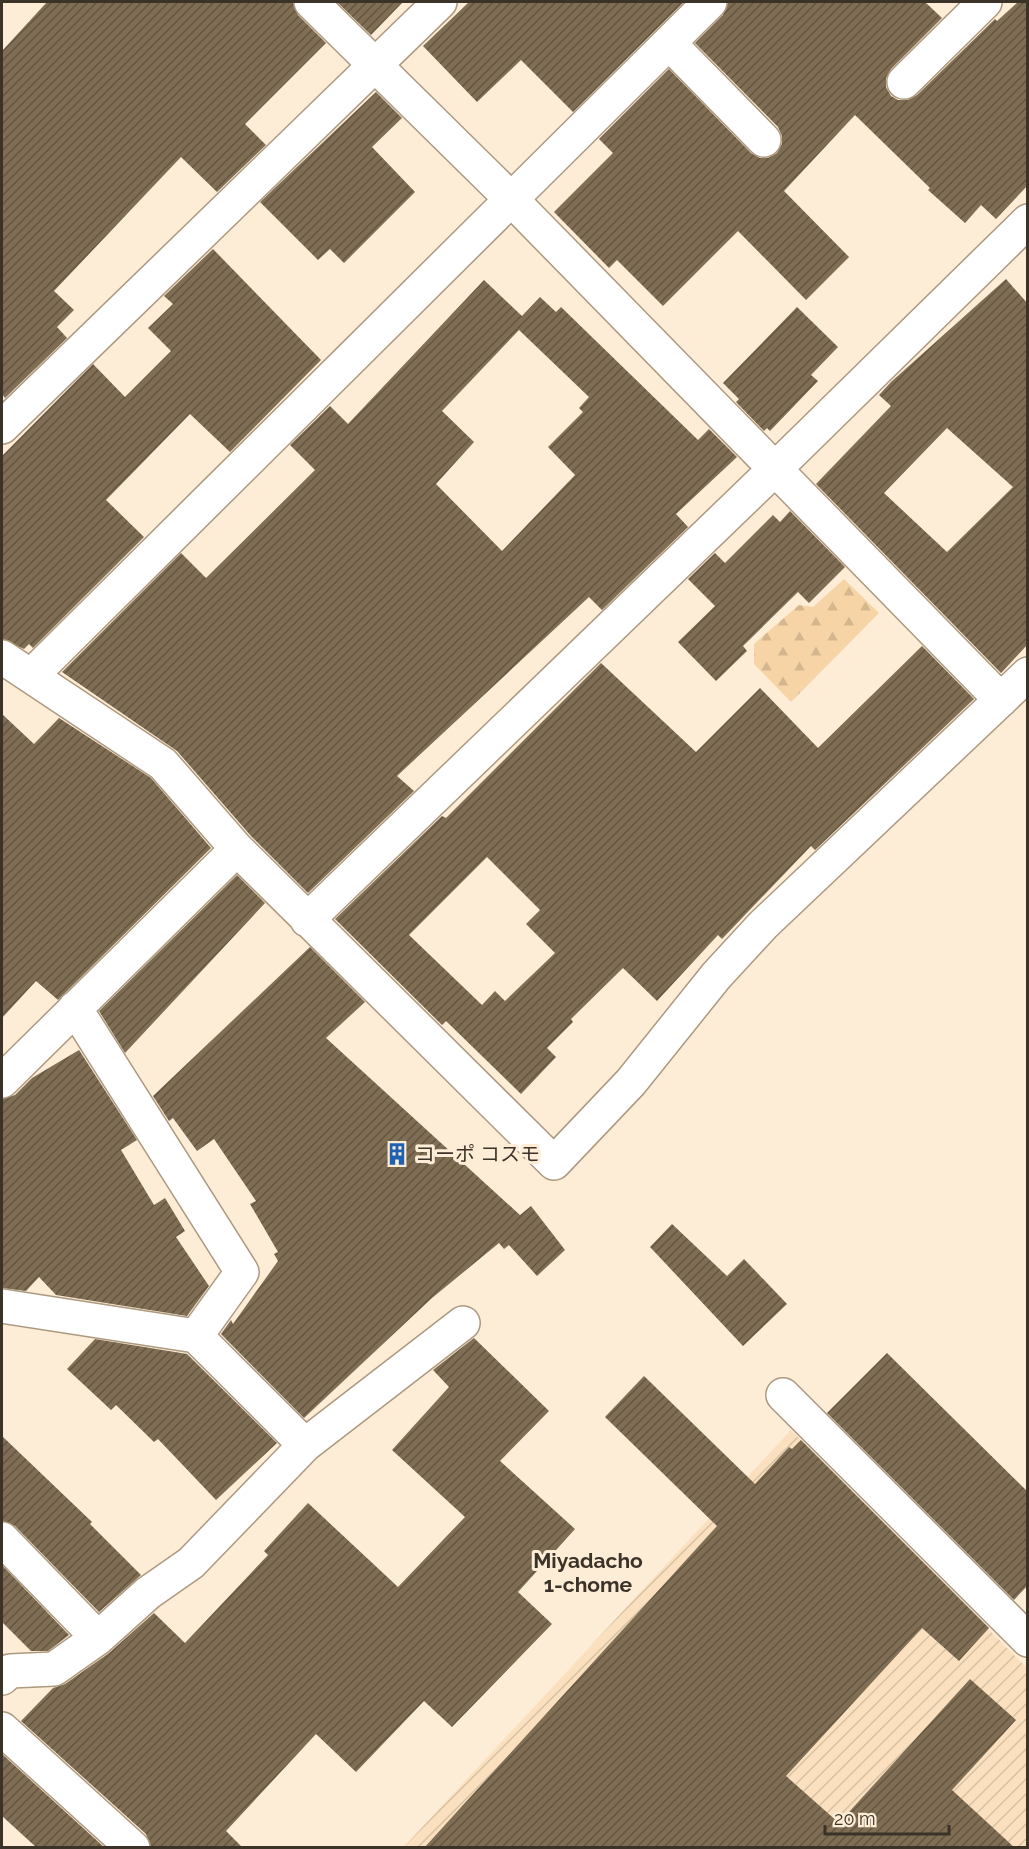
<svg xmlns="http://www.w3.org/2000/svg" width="1029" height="1849" viewBox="0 0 1029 1849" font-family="Raleway,'Noto Sans JP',sans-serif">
<defs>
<pattern id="industrial-furrows" width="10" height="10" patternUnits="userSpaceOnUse" patternTransform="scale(1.5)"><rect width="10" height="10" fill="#fae0be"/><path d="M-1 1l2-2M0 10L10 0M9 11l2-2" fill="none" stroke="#d7c1a3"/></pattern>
<pattern id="forest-firs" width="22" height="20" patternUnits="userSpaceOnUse" patternTransform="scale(1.5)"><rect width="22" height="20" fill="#f6d4a6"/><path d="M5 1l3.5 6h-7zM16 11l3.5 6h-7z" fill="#d4b68f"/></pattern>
<pattern id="building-hatch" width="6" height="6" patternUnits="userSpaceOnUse" patternTransform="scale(1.5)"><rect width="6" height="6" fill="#7f6d54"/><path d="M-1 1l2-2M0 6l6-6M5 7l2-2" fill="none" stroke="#645642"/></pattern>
</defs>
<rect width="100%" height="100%" fill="#fdecd6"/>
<!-- industrial -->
<path fill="url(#industrial-furrows)" d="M791,1430L1027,1668V1847L403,1848Z"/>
<!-- forest -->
<path fill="url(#forest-firs)" d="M844,579L879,613L791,702L754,664V644L799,605L813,607Z"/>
<!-- building -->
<path fill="url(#building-hatch)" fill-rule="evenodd" d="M47,2H293L298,15L326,43L245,124L266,145L217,192L181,157L54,291L74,310L57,327L67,338L5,398L2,394V51Z
M337,2H403L371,35Z
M469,2H684L573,112L521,60L477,102L423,46Z
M728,2H925L942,18L891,69L886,78V87L891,96L898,100H908L917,95L995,19L997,21L1018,2H1028V185L996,219L981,205L965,223L928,190L930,188L855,115L784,191L849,257L806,300L738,231L663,306L617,260L609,268L554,212L613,153L599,139L669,69L751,153L760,158H768L777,153L782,144V136L778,127L695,43L723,15Z
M376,92L402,118L372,147L415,192L344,263L330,249L318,260L260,202Z
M213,249L321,360L230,452L190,414L106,500L144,537L33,648L29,644L24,649L2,639V456L93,364L125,397L171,351L148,328L173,304L164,296Z
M1006,279L1028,304V644L1001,673L816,484L891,406L879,395L891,382ZM947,428L1013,487L947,552L884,493Z
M484,280L522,316L540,297L556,312L561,307L698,440L709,429L737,457L676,514L688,527L602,610L589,597L397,776L414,791L308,893L251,836L177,751L62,672L181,553L206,578L315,470L290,445L330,406L348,424ZM519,330L589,397L579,408L583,412L548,447L575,475L502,551L436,484L474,442L442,411Z
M797,307L838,347L811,375L818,381L770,431L767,428L764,431L736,402L739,399L723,383Z
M790,511L845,567L809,603L798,592L743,646L747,651L716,681L678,642L715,606L688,579L715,553L725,563L773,515L780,522Z
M922,646L974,699L815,850L811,846L722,939L718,935L657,1001L623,968L571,1019L573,1022L547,1048L556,1057L521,1094L446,1021L442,1025L335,919L442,816L446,818L601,663L696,752L760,688L818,748ZM487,857L540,910L526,924L555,953L505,1001L495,991L482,1005L409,935Z
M2,714L34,744L59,718L151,778L211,848L58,1000L36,981L2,1018Z
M237,875L265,903L125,1053L99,1011Z
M310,947L365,1002L326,1038L520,1215L531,1206L565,1250L537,1276L509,1245L504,1249L499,1243L432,1298L304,1418L221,1334L231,1320L233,1324L278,1261L274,1254L278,1252L250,1204L256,1201L214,1139L197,1151L173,1118L169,1121L153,1096Z
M79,1050L137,1140L121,1150L154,1205L165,1198L185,1231L176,1237L209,1286L187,1316L56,1295L39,1277L26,1291L2,1288V1099L15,1095L32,1078Z
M672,1224L727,1276L744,1259L787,1304L743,1346L650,1247Z
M474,1338L549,1411L500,1461L575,1529L518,1592L552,1624L452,1727L424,1701L356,1772L316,1734L226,1831L243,1848H151L146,1834L21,1721L53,1688L65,1684L109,1653L154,1613L185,1643L268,1555L264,1551L308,1503L398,1587L465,1517L392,1450L449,1387L433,1370Z
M95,1339L187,1354L277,1443L216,1500L158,1439L154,1442L116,1405L111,1410L67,1369Z
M887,1353L1028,1492V1585L1014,1600L827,1413Z
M644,1376L755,1484L789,1447L792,1449L801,1440L989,1628L959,1661L922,1628L786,1776L839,1823L970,1679L1016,1720L952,1790L1015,1848H424L717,1526L605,1417Z
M2,1436L92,1522L90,1524L141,1575L99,1612L15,1526L2,1521Z
M2,1565L69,1635L48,1651H31L2,1622Z
M2,1754L105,1848H37L2,1816Z"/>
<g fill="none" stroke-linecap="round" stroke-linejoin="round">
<!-- minor casing -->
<g stroke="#ad9980" stroke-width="36">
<path id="minor" d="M311,2L512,200L1001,700
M669,43L764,140
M904,82L985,2
M2,427L440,2
M2,657L163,764L237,849L554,1163L631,1082L716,976L763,925L1028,674
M31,676L710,2
M307,920L775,469L1028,221
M75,1008L242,1272L196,1336
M2,1081L237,849
M2,1306L196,1336L305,1445
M783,1395L1028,1640
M2,1539L98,1638
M2,1678L10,1671L54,1669L98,1638L148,1593L191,1563L305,1445L463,1323
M2,1729L133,1848"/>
</g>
<!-- minor -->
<use href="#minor" stroke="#fff" stroke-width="33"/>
</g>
<!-- icons -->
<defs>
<g id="building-bare" transform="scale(1.8)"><path d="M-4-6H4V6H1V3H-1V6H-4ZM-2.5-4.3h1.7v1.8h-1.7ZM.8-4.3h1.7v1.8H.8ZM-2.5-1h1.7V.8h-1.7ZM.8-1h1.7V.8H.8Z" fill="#1f60b1" stroke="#fdecd6" stroke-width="2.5" paint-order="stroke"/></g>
</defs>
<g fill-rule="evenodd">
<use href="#building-bare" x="397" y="1154"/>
</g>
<g text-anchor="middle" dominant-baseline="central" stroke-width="6" stroke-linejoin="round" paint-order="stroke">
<!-- poi labels -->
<g font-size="20" fill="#3b3328" stroke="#fdecd6" text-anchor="start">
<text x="415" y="1154">コーポ コスモ</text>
</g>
<!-- neighbourhood labels -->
<g font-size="21" font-weight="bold" fill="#3b3328" stroke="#fdecd6">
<text x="588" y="1560">Miyadacho<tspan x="588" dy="24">1-chome</tspan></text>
</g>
</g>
<!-- border -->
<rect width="1029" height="1849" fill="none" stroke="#3b3328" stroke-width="6"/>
<!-- scale -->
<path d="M825 1825v9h124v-9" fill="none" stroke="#3b3328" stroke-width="3"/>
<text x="834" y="1825" font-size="18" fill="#3b3328" stroke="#fdecd6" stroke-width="4.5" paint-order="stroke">20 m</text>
</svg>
